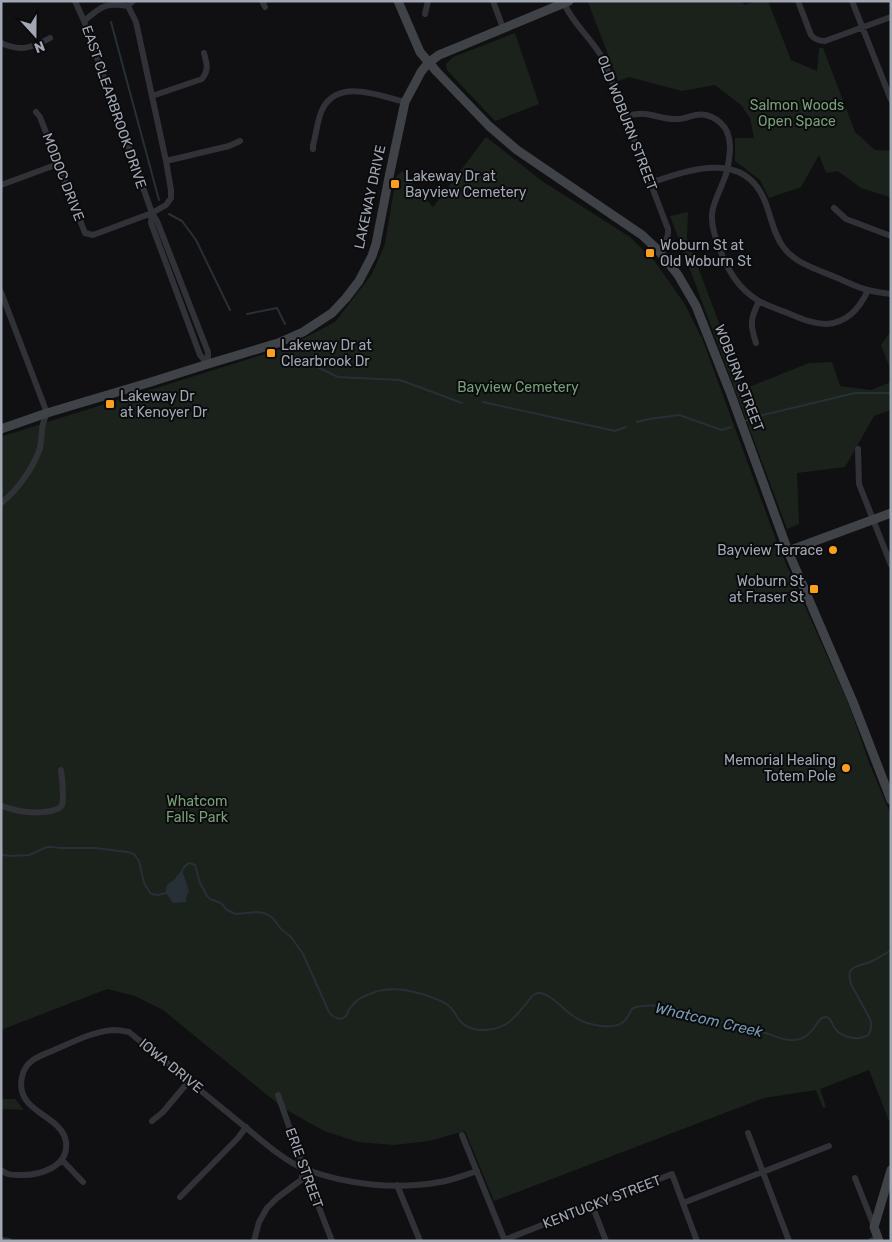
<svg xmlns="http://www.w3.org/2000/svg" width="892" height="1242" viewBox="0 0 892 1242" font-family="Rubik,sans-serif">
<rect width="100%" height="100%" fill="#101012"/>
<!-- green -->
<path fill="#1a221b" d="M590,1H740L745,5L756,1H768L791,60L817,71L819,48H823L855,132L875,150L891,151V198L883,195L861,188L838,171L826,173L819,155L801,187L769,198L760,180L735,161V138H754L750,118L741,105L715,85L682,91L629,77L618,81L588,2Z
M515,33L539,104L495,121L447,70L446,64L453,57Z
M486,137L542,181L630,237L656,263L684,303L702,338L779,548L849,705L870,765L891,815V1117L889,1121L869,1070L820,1089L826,1107L823,1108L816,1090L764,1098L494,1201L465,1131L429,1141L394,1145L358,1142L324,1131L283,1108L163,1010L135,996L107,989L1,1030V437L6,435L287,347L335,322L372,274L385,244L396,177L402,171L433,207Z
M688,212L687,238L744,389L809,363L832,362L840,386L871,390L891,382V410L874,416L845,467L797,473L799,524L787,529L670,216Z
M891,331V371L881,345Z
M1,1099H15L24,1110L1,1109Z"/>
<!-- water -->
<path fill="#263036" d="M182,870L189,891L186,897V902L173,903L166,893C166,880 172,884 177,876C179,874 180,872 182,870Z"/>
<g fill="none" stroke-linecap="round" stroke-linejoin="round">
<!-- stream -->
<path stroke="#263036" stroke-width="2" d="M111,22L159,200
M169,214L182,221L196,240L230,310
M247,314L277,308L285,324
M294,356L338,377L400,380L462,403
M483,402L615,431L626,427
M745,421L759,416L855,393H891
M637,422L649,419L679,415L722,430L731,427
M1,855L13,856L29,855L47,847H52L60,848H96L127,852L134,854L139,861L144,883L151,894L158,895L166,893
M182,871C184,866 186,864 190,863L195,865L200,883L207,896L210,899L221,903L227,910L236,914L257,912L264,913L268,915L273,918L281,929L291,937L303,954L329,1012C334,1019 343,1022 347,1014C351,1007 346,1012 351,1007C355,1001 363,996 370,994C394,983 423,993 445,1003C456,1010 455,1017 462,1023C474,1034 497,1031 509,1022C518,1015 525,1005 532,996C535,994 536,993 539,993C550,993 565,1011 573,1016C579,1020 585,1023 591,1024C601,1027 620,1029 626,1019C633,1011 627,1008 642,1006C666,1003 689,1013 712,1020C727,1024 742,1027 757,1030C768,1033 778,1039 789,1040C815,1042 816,1016 825,1017C832,1017 832,1026 836,1030C844,1038 859,1041 868,1035C872,1030 872,1025 870,1019L851,984C845,965 857,967 870,962C877,959 884,955 891,950"/>
<!-- street -->
<path stroke="#313237" stroke-width="6" d="M75,1L84,21L152,213L157,221L208,352V364
M262,1L265,7
M493,1L503,28
M798,1L811,35C815,40 819,41 825,41L891,17
M852,1L891,100
M564,3C573,25 594,40 604,61L668,229C669,238 665,244 658,250
M425,14L428,1
M84,21C101,7 105,2 128,6L133,1
M1,43C20,52 32,48 50,38
M152,96L202,79C209,70 207,64 204,53
M36,112L40,117L85,233L93,235L152,213L166,205L171,198V190L166,161L136,22L128,6
M625,117C647,108 657,120 677,119C688,119 695,112 706,115C714,117 720,121 725,128C729,134 730,141 730,149C729,161 728,172 723,182C719,193 713,203 712,214C711,226 715,237 719,247C727,269 738,289 759,301C768,306 780,310 790,314C802,319 813,324 826,324C847,323 860,308 868,290
M313,149V145C316,135 318,116 323,108C339,78 380,96 405,102
M166,161L229,146L240,141
M650,183C688,170 743,150 764,199C771,215 773,234 784,248C797,265 822,271 840,279C849,283 859,288 868,290C875,292 883,293 891,294
M1,185L58,164
M834,208L846,219L891,236
M152,213L151,223L200,355L208,364
M1,292L47,413C46,416 44,420 43,424C41,432 42,440 40,448C34,467 17,491 1,503
M756,343C750,324 750,320 759,301
M858,449L859,484L891,565
M1,806C8,808 14,810 20,811C29,813 57,814 62,805C64,800 62,776 61,770
M278,1095L304,1169L332,1241
M152,1121L163,1112L189,1081
M748,1133L789,1241
M462,1135L505,1241
M62,1160L83,1182
M1,1170C4,1172 6,1173 8,1174C11,1175 16,1175 19,1175C39,1176 69,1167 66,1142C62,1114 14,1113 22,1077C25,1061 39,1056 52,1051C71,1043 93,1031 114,1030C119,1030 124,1031 129,1032L272,1149C283,1157 293,1165 305,1169C347,1185 396,1190 440,1182C453,1180 465,1175 477,1171
M855,1178L874,1226
M397,1185L420,1241
M180,1197L238,1138L246,1127
M683,1203L829,1146
M592,1205L606,1241
M1,1240L9,1241
M504,1240L672,1174L697,1241
M254,1241L259,1222L267,1208L277,1198L301,1180L304,1169
M871,1241L878,1238"/>
<!-- secondary -->
<path stroke="#3f4247" stroke-width="9" d="M398,1L420,52L437,72L489,126L517,150L642,235L658,250L678,275L696,306L730,392L788,551L853,702L891,800
M1,429L47,413L151,382L208,364L278,343L303,332L332,313L346,298L359,281L372,256L376,244L389,177L405,102L421,72L428,63L439,55L569,1
M788,551L891,513
M879,1241L874,1227L891,1170"/>
</g>
<!-- markers -->
<g fill="#fb9f1f" stroke="#0b0b0d" stroke-width="2">
<rect x="390" y="179" width="10" height="10" rx="2.5"/>
<rect x="645" y="248" width="10" height="10" rx="2.5"/>
<rect x="266" y="348" width="10" height="10" rx="2.5"/>
<rect x="105" y="399" width="10" height="10" rx="2.5"/>
<circle cx="833" cy="550" r="5"/>
<rect x="809" y="584" width="10" height="10" rx="2.5"/>
<circle cx="846" cy="768" r="5"/>
</g>
<g text-anchor="middle" dominant-baseline="central" stroke-width="4" stroke-linejoin="round" paint-order="stroke">
<!-- park labels -->
<g font-size="14" fill="#77a076" stroke="#0b0b0d">
<text x="797" y="105">Salmon Woods<tspan x="797" dy="16">Open Space</tspan></text>
<text x="518" y="387">Bayview Cemetery</text>
<text x="197" y="801">Whatcom<tspan x="197" dy="16">Falls Park</tspan></text>
</g>
<!-- street labels -->
<g font-size="14" fill="#a1a8b3" stroke="#0b0b0d">
<text transform="translate(114 107) rotate(71)">EAST CLEARBROOK DRIVE</text>
<text transform="translate(627 123) rotate(69)">OLD WOBURN STREET</text>
<text transform="translate(63 177) rotate(69)">MODOC DRIVE</text>
<text transform="translate(370 197) rotate(-78)">LAKEWAY DRIVE</text>
<text transform="translate(739 378) rotate(69)">WOBURN STREET</text>
<text transform="translate(171 1066) rotate(39)">IOWA DRIVE</text>
<text transform="translate(304 1168) rotate(70)">ERIE STREET</text>
<text transform="translate(602 1202) rotate(-21)">KENTUCKY STREET</text>
</g>
<!-- poi labels -->
<g font-size="14" fill="#a1a8b3" stroke="#0b0b0d" text-anchor="start">
<text x="405" y="176">Lakeway Dr at<tspan x="405" dy="16">Bayview Cemetery</tspan></text>
<text x="660" y="245">Woburn St at<tspan x="660" dy="16">Old Woburn St</tspan></text>
<text x="281" y="345">Lakeway Dr at<tspan x="281" dy="16">Clearbrook Dr</tspan></text>
<text x="120" y="396">Lakeway Dr<tspan x="120" dy="16">at Kenoyer Dr</tspan></text>
<text x="823" y="550" text-anchor="end">Bayview Terrace</text>
<text x="804" y="581" text-anchor="end">Woburn St<tspan x="804" dy="16">at Fraser St</tspan></text>
<text x="836" y="760" text-anchor="end">Memorial Healing<tspan x="836" dy="16">Totem Pole</tspan></text>
</g>
<!-- water labels -->
<g font-size="15" font-style="italic" fill="#759ab1" stroke="#0b0b0d">
<text transform="translate(709 1020) rotate(13)">Whatcom Creek</text>
</g>
</g>
<!-- border -->
<rect width="892" height="1242" fill="none" stroke="#a1a8b3" stroke-width="5"/>
<!-- north arrow -->
<g transform="translate(35 35) rotate(159)" stroke="#0b0b0d" stroke-width="4" paint-order="stroke">
<path d="M0-4L9 19L0 12L-9 19Z" fill="#a1a8b3"/>
<text y="-8" font-size="14" font-weight="bold" text-anchor="middle" fill="#a1a8b3">N</text>
</g>
</svg>
